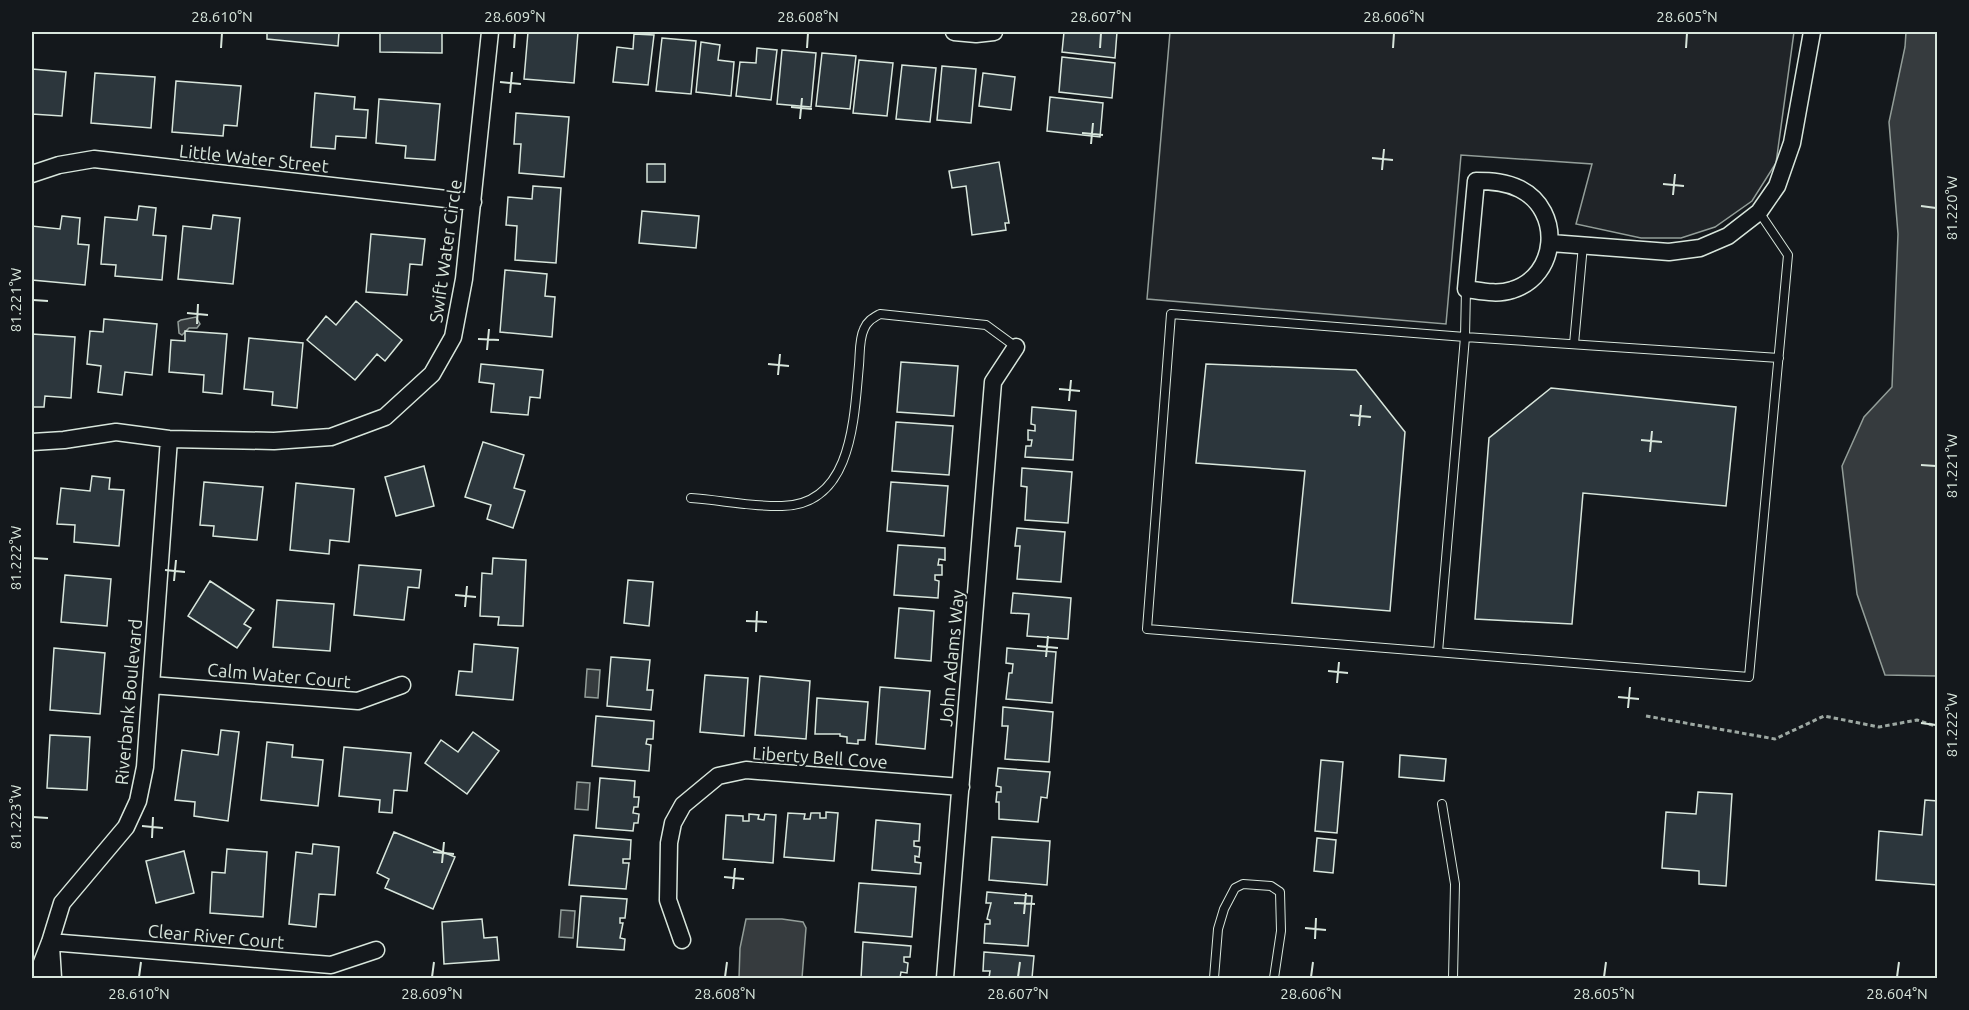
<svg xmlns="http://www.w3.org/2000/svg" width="1969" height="1010" viewBox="0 0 1969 1010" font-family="Ubuntu,sans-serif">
<rect width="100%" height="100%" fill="#14181c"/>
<!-- green -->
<path fill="#202428" stroke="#939e99" stroke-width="1.5" d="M1170,32H1794L1776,163L1752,201L1715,227L1681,238H1641L1576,224L1592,164L1461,155L1446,324L1147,299Z"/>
<!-- water -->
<path fill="#363b3e" stroke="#939e99" stroke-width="1.5" d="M1906,32H1938L1937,676L1885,675L1857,594L1842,466L1864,417L1892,387L1898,234L1889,122L1905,47Z
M196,317L200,324L197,328H189L182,335L179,333L178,322L181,320Z
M587,669L600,670L598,698L585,697Z
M577,782L590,783L588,810L575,809Z
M561,910L575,911L573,938L559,937Z
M746,919H782L803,922L806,928L802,978H739L740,948Z"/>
<!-- building -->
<path fill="#2c363c" stroke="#d8e6dc" stroke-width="1.5" d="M267,32H339L338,46L267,39Z
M380,32H442V53L380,52Z
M528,32H578L574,83L524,79Z
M1064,32H1117L1115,58L1062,52Z
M634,34L654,35L648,85L613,82L617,47L633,49Z
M662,38L696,41L691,94L656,91Z
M701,42L720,45L718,60L734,62L731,96L696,92Z
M757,48L777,50L771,100L736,96L740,62L756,63Z
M782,50L816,53L811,107L777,104Z
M822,53L856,56L850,109L816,106Z
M1062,57L1115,63L1112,98L1059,92Z
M859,60L893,63L887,116L853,113Z
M902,65L936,68L930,122L896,119Z
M942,66L976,69L971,123L937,120Z
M32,69L66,72L62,116L32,114V117Z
M95,73L155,77L151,128L91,123Z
M983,73L1015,77L1011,110L979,106Z
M176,81L241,86L237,126L224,125L223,136L172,132Z
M315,93L355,97L354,109L368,110L366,138L336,136L335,149L311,147Z
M1050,97L1103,103L1100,137L1047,131Z
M379,99L440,104L435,160L405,158L406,146L376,143Z
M516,113L569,117L564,177L519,173L521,144H514Z
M999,162L1009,223H1005L1006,230L972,235L966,186L952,188L949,171Z
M647,164H665V182H647Z
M533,186L561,188L556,263L515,260L517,226L506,225L508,197L532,199Z
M139,206L156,208L153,235L166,236L162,280L115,276L116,265L101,264L105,217L137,220Z
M642,211L699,216L696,248L639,243Z
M213,215L240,218L233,284L178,279L183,226L211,229Z
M62,216L80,218L78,244L89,245L85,285L32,280V226L60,229Z
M371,234L425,239L422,265L410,264L407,295L366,292Z
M505,270L547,274L545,296L555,297L552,337L500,332Z
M356,301L402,340L385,361L377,354L355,380L307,340L326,316L336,325Z
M104,319L157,324L152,375L125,372L122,395L98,392L101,366L87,364L90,331L103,332Z
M185,331L227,334L222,394L203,392L204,375L169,372L171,340L185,341Z
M32,334L75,337L71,398L45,396L44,407H32Z
M249,338L303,343L297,408L272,405L273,392L244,389Z
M901,362L958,366L954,416L897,412Z
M481,364L543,370L540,398L530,397L528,415L491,412L494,384L479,382Z
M1206,364L1356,370L1405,432L1390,611L1292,603L1305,471L1196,463Z
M1551,388L1736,407L1726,506L1583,493L1572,624L1475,619L1489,438Z
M1032,407L1076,411L1073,460L1025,457L1026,446H1031L1032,440H1028V430L1035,431V425L1031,424Z
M896,422L953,426L949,475L892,471Z
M483,442L524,455L514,488L525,491L513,528L487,519L491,505L465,497Z
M424,466L434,506L396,516L385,477Z
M1022,468L1072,472L1068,523L1025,520L1027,487L1021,486Z
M92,476L110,478L109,489L124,490L119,546L74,542L75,525L57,524L61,488L90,491Z
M204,482L263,487L257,540L213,536L214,526L200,525Z
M891,482L948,486L944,536L887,531Z
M296,483L354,489L349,542L330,540L329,554L290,550Z
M1017,528L1065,532L1061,582L1017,579L1020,546H1015Z
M898,545L945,548V560L939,559L938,565H942V575H935V580L939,581L938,598L894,595Z
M493,558L526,560L523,626L498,625L499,617L480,616L482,573L492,574Z
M359,565L421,570L419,588L408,587L404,620L354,615Z
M65,575L111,579L107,626L61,622Z
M628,580L653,582L649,626L624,623Z
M210,581L254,610L244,624L251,628L237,648L188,616Z
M1013,593L1071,598L1068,639L1027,636L1029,614L1011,613Z
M277,600L334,604L330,651L273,647Z
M899,608L934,611L931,661L895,658Z
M474,644L518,648L513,700L456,695L459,671L472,672Z
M54,648L105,653L100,714L50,710Z
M1007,648L1056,652L1052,703L1006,699L1009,673H1012L1013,664L1006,663Z
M611,657L650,660L647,690H653L651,710L607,706Z
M705,675L748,678L744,736L700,732Z
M760,676L810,681L806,739L755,735Z
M880,687L930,691L925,749L876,744Z
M817,698L868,702L865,740H858V744L847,743V737L840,736V734H815Z
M1003,707L1053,712L1049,762L1005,759L1008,726H1002Z
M596,716L654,721L653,739H647L646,744L651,745L649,771L592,766Z
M221,730L239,732L228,821L194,816L195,802L175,800L182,750L218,755Z
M473,732L499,751L467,794L425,763L441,740L458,752Z
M50,735L90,737L87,790L47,788Z
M267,742L293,745L292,757L323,760L318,806L261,800Z
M344,747L411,753L407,791L394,790L392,813L379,812L380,800L339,796Z
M1400,755L1446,759L1444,781L1399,777Z
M1321,760L1343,762L1337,833L1315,831Z
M998,768L1050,772L1047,798L1041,797L1038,822L999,819V802H996L997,792H1001V787L996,786Z
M600,778L635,781L634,797H639L638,807H634L633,813L639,814L638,823H634L633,831L596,828Z
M1698,792L1732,794L1726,886L1699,884V871L1662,868L1666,812L1696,814Z
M1925,800L1938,801V885L1876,880L1879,831L1922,835Z
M826,812L838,813L834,861L784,857L788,813L805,814L804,819H810L811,813H820V818H826Z
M749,814L759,815L758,819L764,820L765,814L776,815L773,863L723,859L726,815L743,816V821H749Z
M876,820L920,824L919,841H914V846L920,847L919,857L915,856V862L921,863L920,874L872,870Z
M394,832L455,857L433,909L385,888L389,879L377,873Z
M574,835L631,840L630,859H623V863H629L626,889L569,885Z
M992,837L1050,841L1047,885L989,880Z
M1317,838L1336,840L1333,873L1314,871Z
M313,844L339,847L335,895L319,894L316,927L289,924L296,852L312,854Z
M227,849L267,852L263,917L210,913L212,872L225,873Z
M184,851L194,893L156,903L146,861Z
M859,883L916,887L912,937L855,932Z
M987,892L1032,896L1028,946L984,943L985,924H990V920L987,919L991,903H986Z
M581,896L627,899L625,918H620V923H623L620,938L625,939L624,950L577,947Z
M482,919L484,938L497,937L499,960L444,964L442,922Z
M863,942L911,946L910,957H904V962L908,963L907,973L901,972L900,978H905H861Z
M984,952L1034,956L1032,978H989L990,971H983Z"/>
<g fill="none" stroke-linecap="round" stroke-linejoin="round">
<!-- service casing -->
<g stroke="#d8e6dc" stroke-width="10">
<path id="service" d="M1466,289L1465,337L1171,314L1147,629L1749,677L1788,255L1759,212
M1574,344L1583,245
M691,498C720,500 754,507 782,506C853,505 854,417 859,365C860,354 859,339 864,329C867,321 873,318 880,314L986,325L1016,347
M1438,652L1465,337L1779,358
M1442,804L1455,884L1453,978
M1214,978L1218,929L1224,909L1235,888L1243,884L1271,886L1280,892L1281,931L1274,978"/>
</g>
<!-- minor casing -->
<g stroke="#d8e6dc" stroke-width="19">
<path id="minor" d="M954,32L976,34L994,32
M32,174L59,165L94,159L473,202
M1476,181C1492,181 1506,182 1520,189C1563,211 1558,276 1512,290C1497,295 1481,291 1466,289Z
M1551,243L1669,252L1700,248L1728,236L1759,212L1777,186L1792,143L1812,32
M32,442L64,440L116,432L169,439L274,441L331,437L385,417L432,374L453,337L464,279L490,32
M151,685L358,701L402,685
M682,940L668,900L669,843L673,823L683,805L718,776L746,770L961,787
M50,942L331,965L376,950
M51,946L53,978
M36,978L50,942L62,903L126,827L138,801L145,767L169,439
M945,978L993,382L1016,347"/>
</g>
<!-- path -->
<path stroke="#9da8a2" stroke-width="3" stroke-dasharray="4.5 3" stroke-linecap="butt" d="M1646,716L1775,739L1824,716L1879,727L1917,720L1938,727"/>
<!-- service -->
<use href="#service" stroke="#14181c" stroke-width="8"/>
<!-- minor -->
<use href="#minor" stroke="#14181c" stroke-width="16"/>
</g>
<!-- ticks -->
<path fill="none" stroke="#d8e6dc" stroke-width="2" d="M221,48L222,33M514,48L515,33M807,48L808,33M1100,48L1101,33M1393,48L1394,33M1686,48L1687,33M500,82L521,84M510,93L512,72M791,107L812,109M800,119L802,98M1082,133L1103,135M1091,144L1093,123M1372,158L1393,160M1382,170L1384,149M1663,184L1684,186M1673,195L1675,174M1921,206L1936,208M33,300L48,301M187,313L208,315M197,324L198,304M478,339L499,340M487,350L489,329M768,364L789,366M778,375L780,354M1059,389L1080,391M1069,401L1071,380M1350,415L1371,417M1359,426L1361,405M1641,440L1662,442M1650,452L1652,431M1921,465L1936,466M33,558L48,559M165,570L185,572M174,581L176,560M455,595L476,597M465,607L467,586M746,621L767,622M756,632L757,611M1037,646L1058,648M1046,657L1048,636M1328,671L1348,673M1337,683L1339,662M1618,697L1639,699M1628,708L1630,687M1921,723L1936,725M33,817L48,818M142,826L163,828M152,838L153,817M433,852L454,854M442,863L444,842M724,877L744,879M733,889L735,868M1014,903L1035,904M1024,914L1026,893M1305,928L1326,930M1315,939L1316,918M139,977L141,962M432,977L434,962M725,977L727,962M1018,977L1020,962M1311,977L1313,962M1604,977L1606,962M1897,977L1899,962"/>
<g text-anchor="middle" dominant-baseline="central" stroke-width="4.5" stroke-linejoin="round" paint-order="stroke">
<!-- street labels -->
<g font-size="18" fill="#d8e6dc" stroke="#14181c">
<text transform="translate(254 158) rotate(6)">Little Water Street</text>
<text transform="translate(445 251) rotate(-82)">Swift Water Circle</text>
<text transform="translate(951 658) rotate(-85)">John Adams Way</text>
<text transform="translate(279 675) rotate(5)">Calm Water Court</text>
<text transform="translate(128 702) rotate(-85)">Riverbank Boulevard</text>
<text transform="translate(820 757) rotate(4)">Liberty Bell Cove</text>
<text transform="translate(216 936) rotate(5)">Clear River Court</text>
</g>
</g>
<!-- border -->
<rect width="1969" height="1010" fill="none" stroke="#14181c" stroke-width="66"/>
<rect x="33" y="33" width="1903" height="944" fill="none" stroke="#d8e6dc" stroke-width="2"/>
<g font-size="15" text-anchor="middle" fill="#d8e6dc">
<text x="222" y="22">28.610°N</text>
<text x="515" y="22">28.609°N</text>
<text x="808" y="22">28.608°N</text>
<text x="1101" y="22">28.607°N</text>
<text x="1394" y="22">28.606°N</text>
<text x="1687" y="22">28.605°N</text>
<text transform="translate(1952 208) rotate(-90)" y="5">81.220°W</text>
<text transform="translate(16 300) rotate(-90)" y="5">81.221°W</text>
<text transform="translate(1952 466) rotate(-90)" y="5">81.221°W</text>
<text transform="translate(16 558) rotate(-90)" y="5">81.222°W</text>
<text transform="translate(1952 725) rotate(-90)" y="5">81.222°W</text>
<text transform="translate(16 817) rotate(-90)" y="5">81.223°W</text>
<text x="139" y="999">28.610°N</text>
<text x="432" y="999">28.609°N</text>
<text x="725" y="999">28.608°N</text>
<text x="1018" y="999">28.607°N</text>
<text x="1311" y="999">28.606°N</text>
<text x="1604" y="999">28.605°N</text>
<text x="1897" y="999">28.604°N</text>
</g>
</svg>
